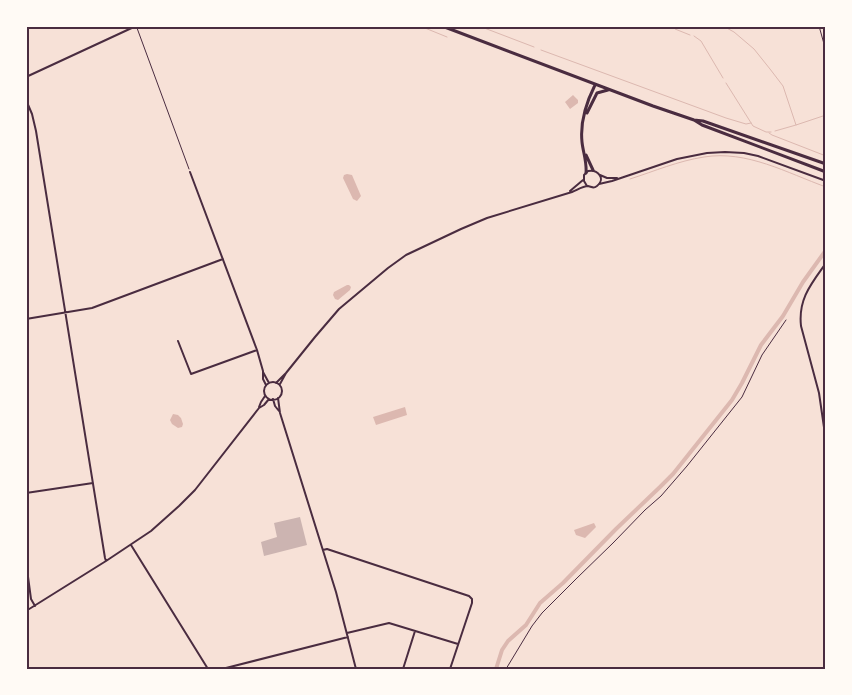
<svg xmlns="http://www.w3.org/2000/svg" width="852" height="695" viewBox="0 0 852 695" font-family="Quicksand,sans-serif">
<rect width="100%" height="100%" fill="#f7e1d7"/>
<!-- water -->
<path fill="#dcb8b0" d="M573,95L578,100V103L570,109L565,102Z
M347,174L352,175L361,196L357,201L353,199L343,178L344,175Z
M347,285H349L351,287L350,290L338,300L335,299L333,295L334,292Z
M405,407L407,415L376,425L373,417Z
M173,414L178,415L181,418L183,424L182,427L178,428L172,424L170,420Z
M594,523L596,527L585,538L576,535L574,530Z"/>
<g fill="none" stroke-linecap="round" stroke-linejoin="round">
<!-- stream -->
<path stroke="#dcb8b0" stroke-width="1" d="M420,26L447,37
M479,26L534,47
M672,26L675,29L690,35
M723,26L734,32L754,49L770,69L783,86L796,125L826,115
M694,36L701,41L723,78
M541,50L726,118L746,124L751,123
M726,83L753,126L766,132H771
M775,131L796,125
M769,133L772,135L826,156
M630,179C655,171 678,161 704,157C747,150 787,173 826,187"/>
<!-- canal -->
<path stroke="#dcb8b0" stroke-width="4" d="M496,669L502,650L508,641L526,625L540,603L563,583L616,529L660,487L673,474L732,400L742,383L761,345L783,316L803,282L826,250"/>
</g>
<!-- building -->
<path fill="#ccb4b1" d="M300,517L307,545L264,556L261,542L277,537L274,523Z"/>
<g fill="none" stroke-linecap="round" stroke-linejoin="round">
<!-- path -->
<path stroke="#4a2c40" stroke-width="1" d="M819,26L826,51
M137,28L189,169
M506,669L532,626L542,613L577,578L613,543L645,510L661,496L687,466L742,397L762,355L786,320"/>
<!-- minor -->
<path stroke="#4a2c40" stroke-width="2" d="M26,77L136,26
M26,100L32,114L36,131L105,558L106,561
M190,172L257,350L263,371V379L266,385
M600,175L607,178H617
M599,184L612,181L677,159L707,153L725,152L744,153L758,156L826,181
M570,191L583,180
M826,263C811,284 798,299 801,326L819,393L826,441
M26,319L92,308L223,259
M178,341L191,374L257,350
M263,372L269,383
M264 391a9 9 0 1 1 18 0a9 9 0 1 1-18 0Z
M276,383L286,373L315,337L339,309L388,268L406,255L461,229L487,218L572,192C577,190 583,186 588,186C593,187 593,189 597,186C606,179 598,169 588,171L584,175V181L587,186
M280,384L286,373
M278,398L280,413L336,592L356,669
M273,399L275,406L279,411
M259,407L261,402L265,396
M26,493L93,483
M131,545L208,669
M323,550L327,549L469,596L472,599V603L450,669
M26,562L31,599L35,606
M26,611L106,561L151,531L179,506L195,490L259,408L264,405L269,399
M347,633L389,623L458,644
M222,669L348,637
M403,669L415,631"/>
<!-- primary -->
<path stroke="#4a2c40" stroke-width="3" d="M442,26L653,106L694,120L703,121L826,164
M587,113L597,93L608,90
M694,120L702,125L826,172
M586,155L593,170
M586,173C587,162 583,152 582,142C580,123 587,101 595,85"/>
</g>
<!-- border -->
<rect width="852" height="695" fill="none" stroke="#fffaf5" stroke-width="55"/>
<rect x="28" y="28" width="796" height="640" fill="none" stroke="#4a2c40" stroke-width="2"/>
</svg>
